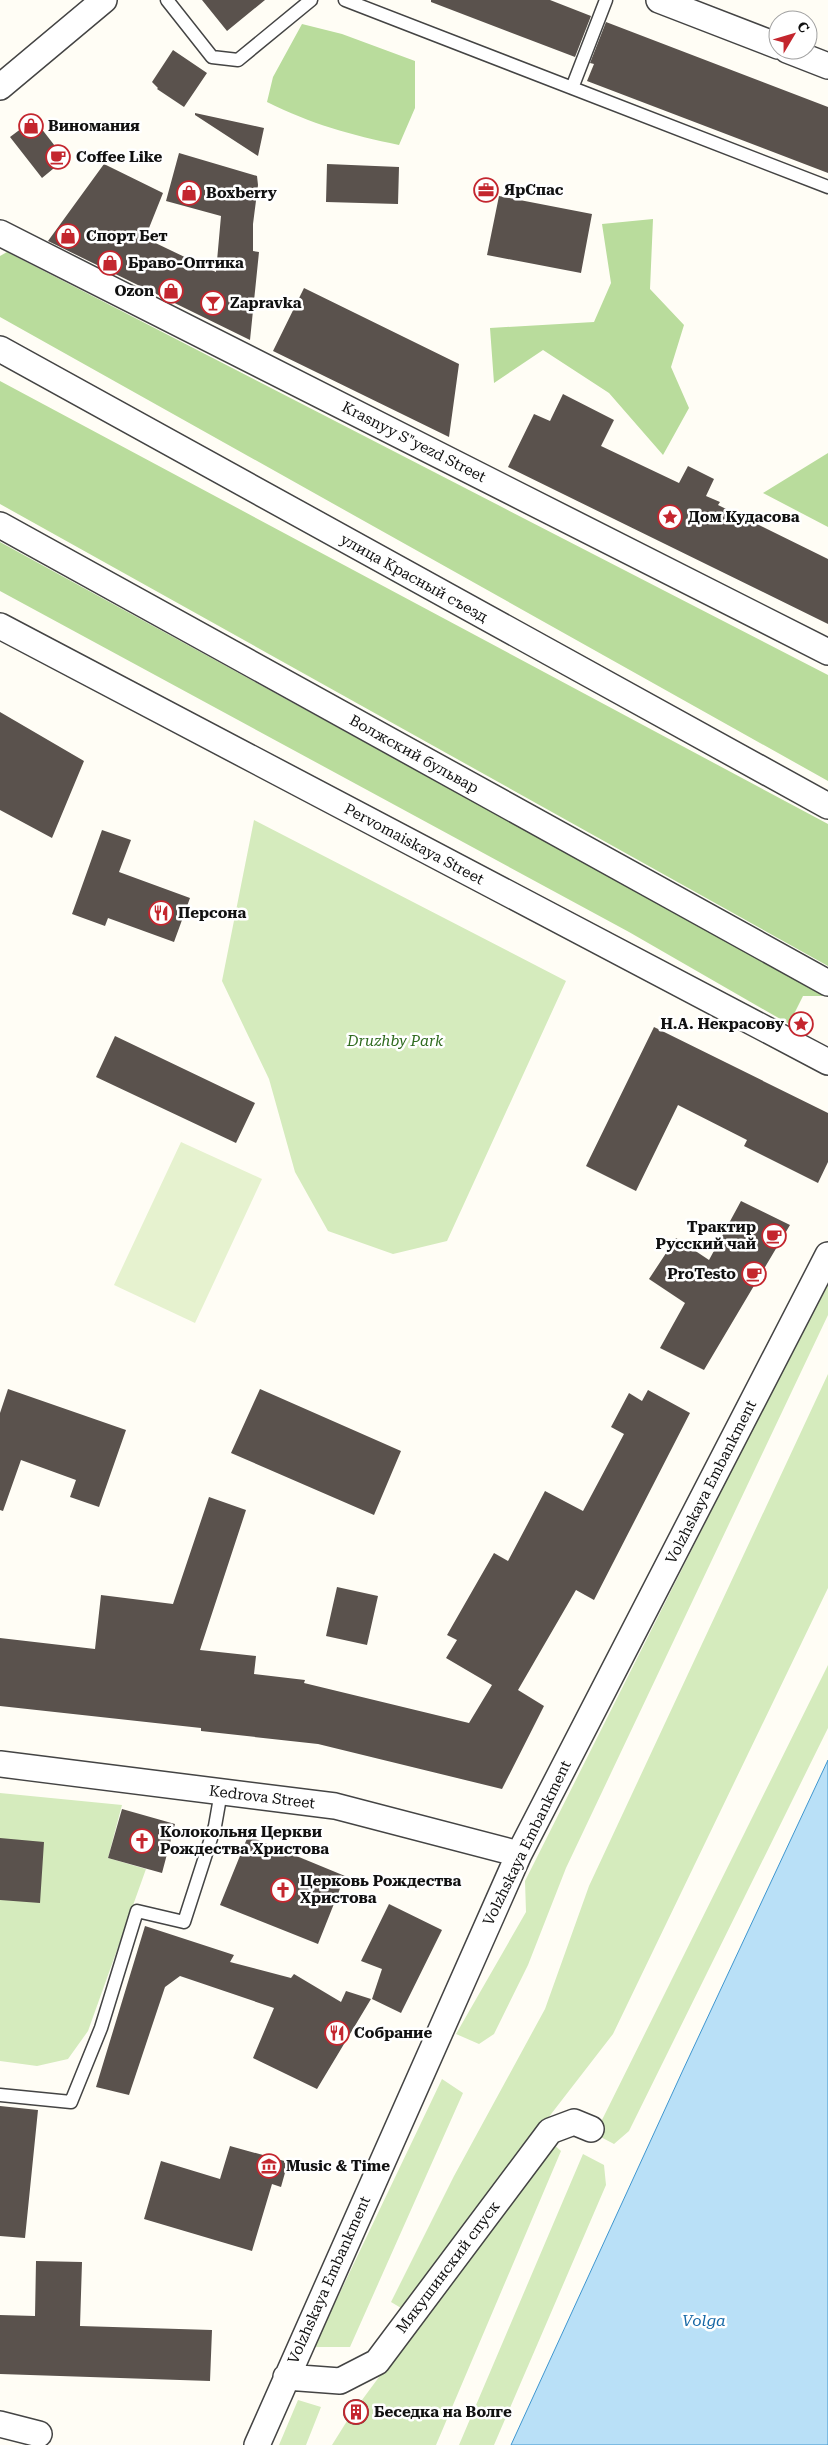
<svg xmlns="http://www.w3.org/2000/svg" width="828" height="2445" viewBox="0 0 828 2445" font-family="'Roboto Serif',serif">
<rect width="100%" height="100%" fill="#fffdf5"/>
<!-- green -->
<path fill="#d5ebbd" d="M254,820L566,981L447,1241L393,1254L328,1231L295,1172L269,1079L222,981Z
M828,1279V1315L566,1868L528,1965L494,2034L479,2044L456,2034L526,1912L525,1881Z
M828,1374V1588L613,2034L401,2308L391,2302L454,2176L545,2009L589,1886Z
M828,1665V1728L629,2131L614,2144L595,2134Z
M0,1793L122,1805L108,1858L146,1869L88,2031L68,2059L37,2066L0,2061Z
M442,2079L463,2093L350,2347H314Z
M552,2143L561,2151L436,2445H332L347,2421L355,2425L366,2420L369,2408L362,2400Z
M583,2154L604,2165L606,2185L494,2445H459Z
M298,2400L321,2407L306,2445H279Z"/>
<!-- forest -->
<path fill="#b9dc9c" d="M302,24L342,34L415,61V108L399,145C351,135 311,124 267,102L273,77Z
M653,219L650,289L684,325L671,367L689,408L663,455L609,393L543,350L494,383L490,328L594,322L611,283L602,224Z
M7,252L828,675V781L0,317V256Z
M0,381L828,824V966L0,504Z
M828,453V527L763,493Z
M0,542L827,996H803L789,1024L629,932L0,591Z"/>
<!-- pitch -->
<path fill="#e6f2cf" d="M181,1142L262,1179L195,1323L114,1285Z"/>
<!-- water -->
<path fill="#b9e0f7" stroke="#3f96cf" d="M828,1760V2445H511L683,2070Z"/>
<!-- building -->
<path fill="#5a524d" d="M202,0H265L227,31Z
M431,0H550L591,16L575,57L431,2Z
M606,22L828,107V173L587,81L594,64L590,63Z
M173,50L207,73L184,107L157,89L158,88L152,82Z
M195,113L264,128L258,156L195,115Z
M34,119L65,159L42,178L10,137Z
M179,153L257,176L258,185L253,224V251L259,252L250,340L48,241L104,164L163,193L145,238L216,272L221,216L166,201Z
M327,164L399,167L398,204L326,202Z
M499,196L592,214L581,273L487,255Z
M304,288L459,364L449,437L273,351Z
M563,394L614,420L601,446L679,483L688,466L714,479L706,496L720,502L718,505L828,559V624L508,467L534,414L550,421Z
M0,712L84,761L52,838L0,810Z
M102,830L131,840L119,872L190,898L174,942L108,918L105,926L72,914Z
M654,1027L828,1113V1162L818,1183L744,1146L747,1140L678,1105L636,1191L586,1166Z
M115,1036L255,1103L236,1143L96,1077Z
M741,1201L790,1225L704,1370L660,1348L685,1303L649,1279L676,1238L709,1260Z
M8,1389L126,1430L99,1507L70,1497L76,1480L21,1460L3,1511L0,1510V1413Z
M260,1389L401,1451L374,1515L231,1453Z
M648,1390L690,1413L594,1600L576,1590L518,1690L544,1706L502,1789L318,1744L201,1731V1728L0,1706V1638L95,1649L101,1595L173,1604L209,1497L246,1510L200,1650L256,1656L254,1674L305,1680L304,1683L469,1723L492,1685L446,1658L457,1640L447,1635L494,1553L508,1561L545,1491L583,1511L624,1434L611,1427L629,1393L642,1401Z
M337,1587L378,1596L367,1645L326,1636Z
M122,1809L175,1824L162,1873L108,1858Z
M248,1836L345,1876L318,1944L220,1905Z
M0,1838L44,1842L40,1903L0,1900Z
M389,1904L442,1930L401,2013L372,1999L382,1969L361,1961Z
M145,1926L234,1955L230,1962L291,1978L294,1974L341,2002L346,1991L371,1999L317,2089L253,2058L274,2008L180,1976L165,1987L129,2095L96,2087Z
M0,2106L38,2110L25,2238L0,2236Z
M230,2146L288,2162L281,2187L272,2184L252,2251L144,2219L161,2161L220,2179Z
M36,2261L82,2262L80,2326L212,2330L210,2381L0,2374V2315L35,2316Z
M343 2412a13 13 0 1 1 26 0a13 13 0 1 1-26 0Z"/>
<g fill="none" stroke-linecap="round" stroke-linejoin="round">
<!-- lane casing -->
<g stroke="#444" stroke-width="15">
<path id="lane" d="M167,0L212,57L238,60L311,0
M345,0L828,187
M572,88L606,0
M0,2095L71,2102L101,2028L137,1911L184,1922L215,1826L221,1792"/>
</g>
<!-- street casing -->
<g stroke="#444" stroke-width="28">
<path id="street" d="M659,0L778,46
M787,50L828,66
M0,87L104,0
M0,233L828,652
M0,349L828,806
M0,525L828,983
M0,626L828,1062
M0,1764L335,1806L519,1854
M286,2377L340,2381L377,2362L550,2131L574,2122L591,2129
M0,2424L39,2434
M257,2445L519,1854L828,1255"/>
</g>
<!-- lane -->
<use href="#lane" stroke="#fff" stroke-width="12"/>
<!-- street -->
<use href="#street" stroke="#fff" stroke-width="25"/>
</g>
<!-- icons -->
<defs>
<g id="shop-ring" transform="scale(1.25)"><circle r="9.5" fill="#fff" stroke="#c4262e" stroke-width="1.5"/><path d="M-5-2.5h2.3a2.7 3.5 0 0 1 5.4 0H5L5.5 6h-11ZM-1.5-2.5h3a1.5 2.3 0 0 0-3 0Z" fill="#c4262e"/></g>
<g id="cafe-ring" transform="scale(1.25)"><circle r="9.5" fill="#fff" stroke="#c4262e" stroke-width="1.5"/><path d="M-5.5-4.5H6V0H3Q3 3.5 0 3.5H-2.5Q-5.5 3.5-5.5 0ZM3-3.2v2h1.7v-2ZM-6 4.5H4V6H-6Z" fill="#c4262e"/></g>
<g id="office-ring" transform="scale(1.25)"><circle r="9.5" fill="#fff" stroke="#c4262e" stroke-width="1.5"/><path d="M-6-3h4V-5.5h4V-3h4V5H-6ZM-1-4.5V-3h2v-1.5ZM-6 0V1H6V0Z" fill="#c4262e"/></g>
<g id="bar-ring" transform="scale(1.25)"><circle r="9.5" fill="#fff" stroke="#c4262e" stroke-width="1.5"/><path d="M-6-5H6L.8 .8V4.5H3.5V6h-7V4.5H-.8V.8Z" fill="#c4262e"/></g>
<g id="sight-ring" transform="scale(1.25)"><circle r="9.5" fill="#fff" stroke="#c4262e" stroke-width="1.5"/><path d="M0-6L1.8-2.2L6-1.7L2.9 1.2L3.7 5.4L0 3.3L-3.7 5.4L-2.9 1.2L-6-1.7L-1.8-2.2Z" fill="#c4262e"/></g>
<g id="restaurant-ring" transform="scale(1.25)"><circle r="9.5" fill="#fff" stroke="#c4262e" stroke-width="1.5"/><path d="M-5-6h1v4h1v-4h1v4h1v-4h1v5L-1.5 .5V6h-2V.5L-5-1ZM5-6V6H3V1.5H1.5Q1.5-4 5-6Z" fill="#c4262e"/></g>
<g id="church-ring" transform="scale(1.25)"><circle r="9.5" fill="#fff" stroke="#c4262e" stroke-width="1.5"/><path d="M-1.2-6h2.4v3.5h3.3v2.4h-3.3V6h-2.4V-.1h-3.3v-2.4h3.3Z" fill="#c4262e"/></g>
<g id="museum-ring" transform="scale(1.25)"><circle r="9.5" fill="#fff" stroke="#c4262e" stroke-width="1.5"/><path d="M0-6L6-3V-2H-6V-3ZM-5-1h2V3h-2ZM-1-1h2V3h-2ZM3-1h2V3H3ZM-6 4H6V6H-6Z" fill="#c4262e"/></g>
<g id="building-ring" transform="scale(1.25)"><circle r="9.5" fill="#fff" stroke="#c4262e" stroke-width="1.5"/><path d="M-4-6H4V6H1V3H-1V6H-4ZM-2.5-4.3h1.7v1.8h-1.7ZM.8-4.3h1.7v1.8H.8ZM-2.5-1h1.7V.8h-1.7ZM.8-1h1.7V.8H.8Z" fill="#c4262e"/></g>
</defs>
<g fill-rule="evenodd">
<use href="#shop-ring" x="31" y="126"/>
<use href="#cafe-ring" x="58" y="157"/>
<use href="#office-ring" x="486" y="190"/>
<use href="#shop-ring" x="189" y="193"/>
<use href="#shop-ring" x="68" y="236"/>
<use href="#shop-ring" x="110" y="263"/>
<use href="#shop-ring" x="171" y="291"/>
<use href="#bar-ring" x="213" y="303"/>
<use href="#sight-ring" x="670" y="517"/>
<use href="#restaurant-ring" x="161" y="913"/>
<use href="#sight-ring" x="801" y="1024"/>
<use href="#cafe-ring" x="774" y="1236"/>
<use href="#cafe-ring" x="754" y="1274"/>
<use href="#church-ring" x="142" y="1841"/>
<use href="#church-ring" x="283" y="1890"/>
<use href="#restaurant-ring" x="337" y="2033"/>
<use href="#museum-ring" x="269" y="2166"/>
<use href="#building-ring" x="356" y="2412"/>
</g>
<g text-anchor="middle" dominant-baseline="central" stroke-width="5" stroke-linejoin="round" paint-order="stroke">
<!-- poi labels -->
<g font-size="15" font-weight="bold" fill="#111" stroke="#fff" text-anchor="start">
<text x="48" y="126">Виномания</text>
<text x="76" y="157">Coffee Like</text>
<text x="504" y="190">ЯрСпас</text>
<text x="206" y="193">Boxberry</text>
<text x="86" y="236">Спорт Бет</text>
<text x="128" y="263">Браво-Оптика</text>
<text x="154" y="291" text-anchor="end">Ozon</text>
<text x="230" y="303">Zapravka</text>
<text x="688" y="517">Дом Кудасова</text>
<text x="178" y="913">Персона</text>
<text x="784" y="1024" text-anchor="end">Н.А. Некрасову</text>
<text x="756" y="1227" text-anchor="end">Трактир<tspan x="756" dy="17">Русский чай</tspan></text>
<text x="736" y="1274" text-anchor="end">ProTesto</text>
<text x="160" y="1832">Колокольня Церкви<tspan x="160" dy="17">Рождества Христова</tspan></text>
<text x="300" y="1881">Церковь Рождества<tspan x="300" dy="17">Христова</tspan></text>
<text x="354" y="2033">Собрание</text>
<text x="286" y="2166">Music &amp; Time</text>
<text x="374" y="2412">Беседка на Волге</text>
</g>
<!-- street labels -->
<g font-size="15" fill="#111" stroke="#fff">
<text transform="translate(414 442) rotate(27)">Krasnyy S"yezd Street</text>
<text transform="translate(414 578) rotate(29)">улица Красный съезд</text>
<text transform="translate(414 754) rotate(29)">Волжский бульвар</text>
<text transform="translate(414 844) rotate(28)">Pervomaiskaya Street</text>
<text transform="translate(711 1482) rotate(-63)">Volzhskaya Embankment</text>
<text transform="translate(262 1797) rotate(7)">Kedrova Street</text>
<text transform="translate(527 1843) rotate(-64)">Volzhskaya Embankment</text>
<text transform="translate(448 2267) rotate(-53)">Мякушинский спуск</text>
<text transform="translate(329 2280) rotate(-66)">Volzhskaya Embankment</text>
</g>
<!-- park labels -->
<g font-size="15" font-style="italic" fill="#2f6b1f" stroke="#fff">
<text x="395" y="1041">Druzhby Park</text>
</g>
<!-- water labels -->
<g font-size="16" font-style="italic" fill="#1768a6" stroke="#fff">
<text x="704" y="2320">Volga</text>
</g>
</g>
<!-- north arrow -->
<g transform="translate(793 35) rotate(52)"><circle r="24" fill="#ffffff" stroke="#a0a0a0"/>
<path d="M0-4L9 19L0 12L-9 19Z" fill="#c4262e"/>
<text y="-8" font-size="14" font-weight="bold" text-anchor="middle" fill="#111111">С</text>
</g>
</svg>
